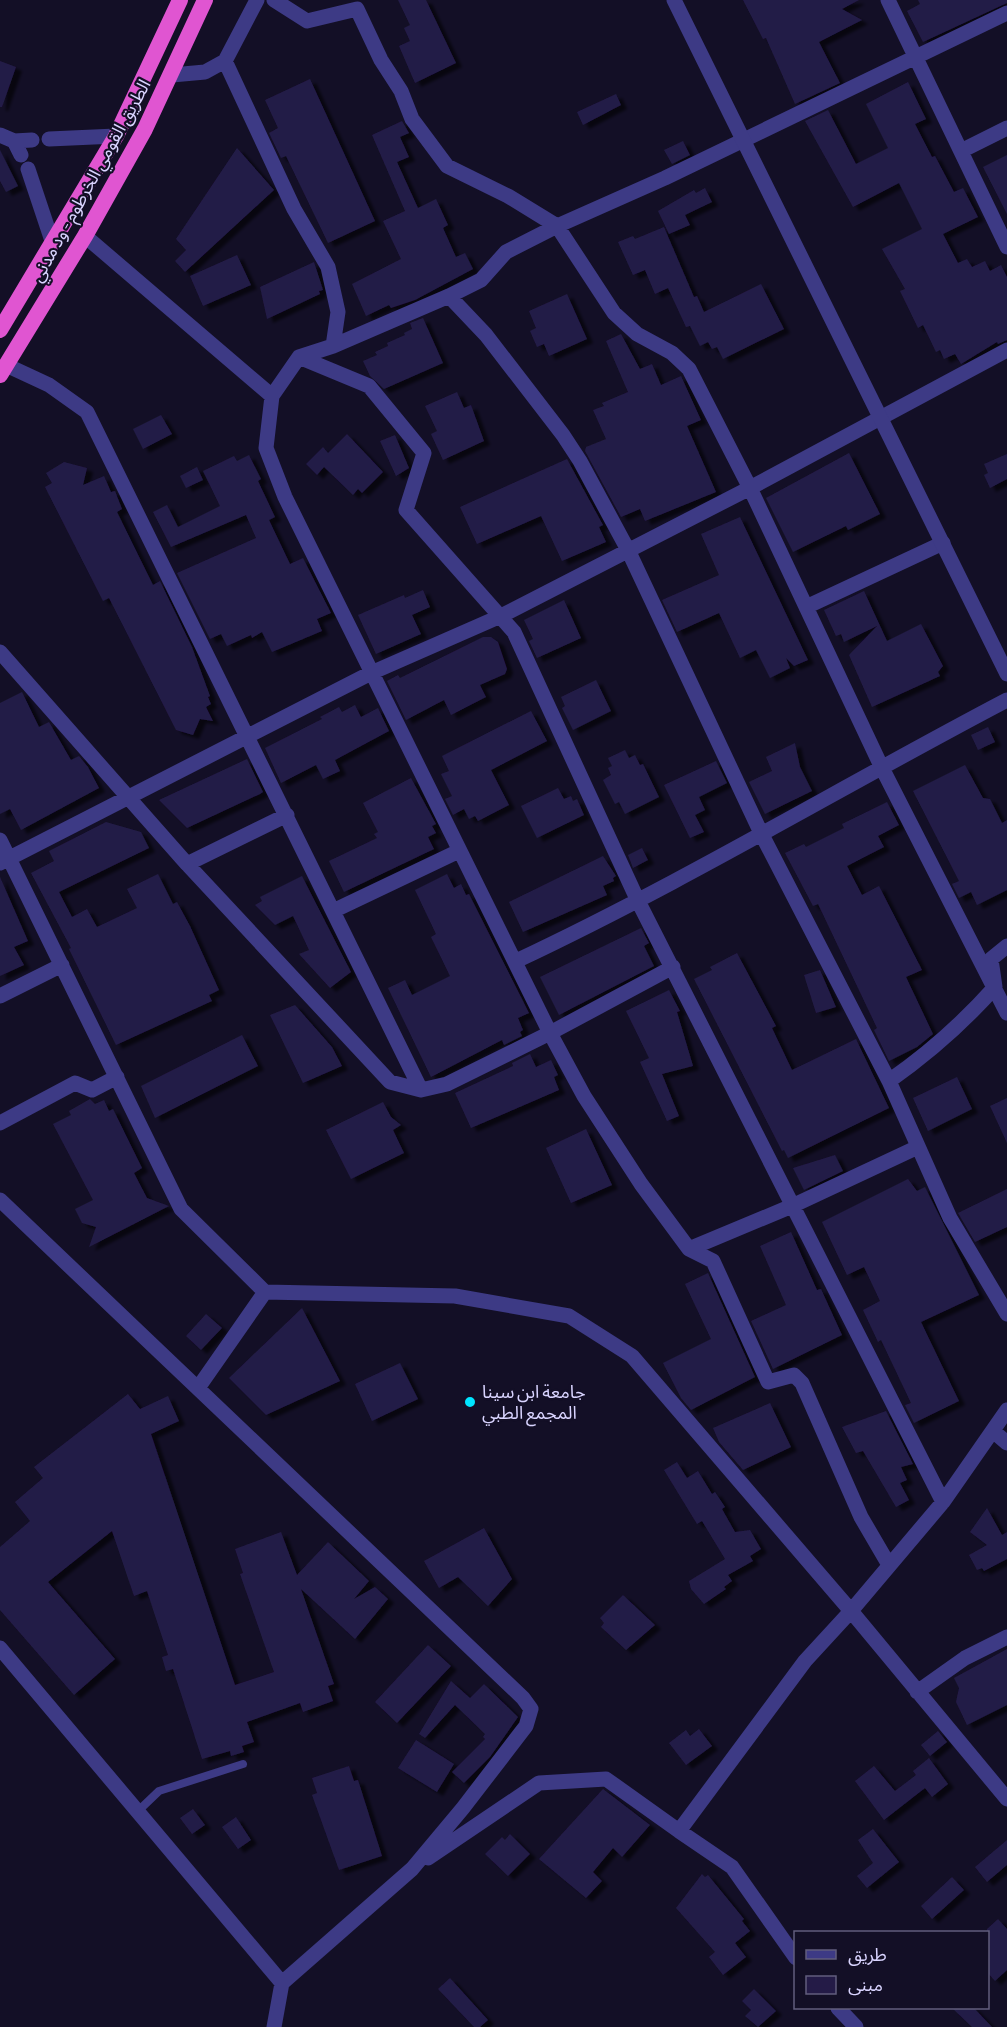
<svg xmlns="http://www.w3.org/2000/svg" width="1007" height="2027" viewBox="0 0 1007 2027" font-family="'Sofia Sans Condensed','Noto Sans Arabic',sans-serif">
<defs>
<filter id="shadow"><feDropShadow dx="6" dy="4" stdDeviation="1.5" flood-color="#0009"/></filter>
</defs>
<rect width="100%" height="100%" fill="#130f26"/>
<!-- building -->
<path fill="#241b47" filter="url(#shadow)" d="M398,0H426L456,63L415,83L399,46L410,41L404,28L410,25Z
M743,0H859L842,9L862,20L819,42L840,83L795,104L766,38L763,39Z
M918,0H1007V3L923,42L907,11L920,4Z
M0,61L16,67L2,107H0Z
M310,79L375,221L328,243L286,156L281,158L269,133L278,128L265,100Z
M908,82L926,119L915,124L932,157L935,156L954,192L963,188L978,217L943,234L958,263L967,259L972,267L985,261L990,271L1001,265L1007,277V340L998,344L997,342L961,364L955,354L944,359L940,350L936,352L923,325L918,328L900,291L905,289L882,249L922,229L899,183L853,207L805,121L828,110L856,164L888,148L866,104Z
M616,94L621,105L583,125L577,112Z
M402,121L409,133L400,137L409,157L397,162L418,208L436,199L448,225L443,228L456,257L465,253L473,269L415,300L391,308L389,305L366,316L352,284L401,259L383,221L405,211L372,135Z
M683,141L690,155L672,164L664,150Z
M237,148L274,190L185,272L175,261L186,250L176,239Z
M0,150L18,186L6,192L0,181Z
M1007,155V214L983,167Z
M705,188L712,202L685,215L690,225L669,234L658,211L694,190L696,193Z
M664,227L694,297L697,296L704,312L761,284L784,329L723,359L717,347L712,349L708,342L700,346L690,326L686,327L668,288L655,294L645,270L633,275L618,242L633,236L635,239Z
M237,255L251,285L203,306L190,276Z
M314,262L323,290L319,291L320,294L267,319L260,287Z
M567,294L587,339L549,356L544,344L537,347L530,331L536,328L529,311Z
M423,318L443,363L384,389L370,376L363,361L377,355L375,352L388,346L387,343L405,335L404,333L412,329L410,323Z
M621,334L640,369L652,364L661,385L681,376L701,420L687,426L716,492L645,521L640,509L621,517L585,451L586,447L606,439L593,410L604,406L602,403L628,392L606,341Z
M457,392L464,408L471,405L484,441L443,460L431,434L437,431L425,406Z
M161,415L172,434L143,449L133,429Z
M347,434L383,472L362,493L358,489L353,495L324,467L317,475L306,464L323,447L328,453Z
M395,435L409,468L396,476L380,441Z
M849,453L880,514L848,530L846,526L793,552L766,498Z
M1007,454V479L990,488L984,475L988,473L984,464Z
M249,455L261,479L258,481L275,517L269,520L290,564L303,558L331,613L317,619L322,631L272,652L262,632L252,638L251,635L227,646L221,634L210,639L177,573L256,538L246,515L171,547L153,512L167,505L178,527L220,506L203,471L234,456L237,461Z
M567,459L603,525L599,527L606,542L562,561L541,516L477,544L460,507Z
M64,462L87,468L83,485L104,476L111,492L115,491L122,509L117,512L153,585L160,581L192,647L210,696L208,697L211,704L206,707L213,721L200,719L193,735L176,730L109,598L103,601L45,487L52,483L46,473Z
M197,467L203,480L186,488L180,476Z
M740,517L808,660L794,666L786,658L790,668L770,678L756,650L740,658L719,613L677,632L662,600L719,575L701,534Z
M423,590L430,607L412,615L421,634L376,654L358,615L404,595L405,598Z
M864,591L887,641L921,624L943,666L938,672L940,676L872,707L849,655L877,626L844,642L841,634L836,636L824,610Z
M564,600L581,638L537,658L529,641L533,639L524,620Z
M483,637H491L498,642L507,669L505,674L480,685L486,697L451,715L444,700L406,720L387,681L398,675L400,678Z
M596,680L611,711L573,730L562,708L565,706L561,697Z
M22,692L39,727L49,722L71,760L79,756L88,767L99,788L21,830L10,809L0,814V703Z
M355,705L361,717L378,708L389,731L335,760L340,771L323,779L316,765L281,783L265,748L322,719L320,717L339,707L342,712Z
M531,711L547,741L491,770L509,805L478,821L475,816L469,819L464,809L453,815L445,799L452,796L441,774L449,771L442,756Z
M988,727L995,742L978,750L971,735Z
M795,743L800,767L812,791L765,814L749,782L772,771L766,757Z
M625,750L629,758L635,755L640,765L643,764L659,797L625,814L619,802L615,804L603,780L611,775L608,768L612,766L608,758Z
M247,759L263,792L260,794L187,828L159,800Z
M716,761L727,783L699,797L705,810L695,815L704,832L690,838L664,785Z
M965,765L983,798L990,799L1002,823L1007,820V890L977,905L971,892L959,898L952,884L959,881L913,791Z
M411,778L436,824L432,826L436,833L428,837L434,849L344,892L329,861L377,838L374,834L378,832L363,803Z
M558,788L564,799L571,796L573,801L577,799L584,815L537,838L521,806Z
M887,802L899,825L878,836L884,847L847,866L862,895L879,886L922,970L906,977L933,1034L917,1047L889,1061L874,1030L877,1028L818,904L813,906L785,853L804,844L806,847L844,828L842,824Z
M106,822L141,832L149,848L59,892L72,917L87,909L97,927L137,908L127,889L158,874L173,904L177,902L190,926L219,990L209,995L212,1001L116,1045L69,949L71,948L31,873L54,861L49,851Z
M642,848L648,860L633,868L628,855Z
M603,856L616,876L613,878L614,881L603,886L607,895L523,932L509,902Z
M447,874L454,888L461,884L466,895L469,894L529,1013L518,1018L523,1030L520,1032L522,1036L504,1045L502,1040L431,1077L388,988L405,980L412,995L450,976L431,937L436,934L415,890Z
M302,876L351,972L330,988L299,954L309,950L293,916L275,925L255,905L262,901L260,897Z
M0,877L28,941L14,947L24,965L0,976Z
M641,928L649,943L644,946L654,966L559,1015L540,977Z
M737,953L776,1026L772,1028L792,1070L856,1039L889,1108L788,1158L784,1150L782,1151L694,979L712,970L710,967Z
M820,970L836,1007L816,1013L804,975Z
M669,990L680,1011L677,1012L693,1066L662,1074L679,1116L667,1121L640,1062L649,1058L626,1011Z
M295,1005L332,1047L342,1066L303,1083L270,1015Z
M242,1035L258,1066L155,1118L141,1086Z
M530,1054L536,1067L551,1060L558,1075L554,1077L559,1090L471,1128L455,1093L513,1066L512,1063Z
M957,1077L972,1109L928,1131L913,1098Z
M1007,1098V1143L990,1106Z
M90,1099L95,1104L104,1100L109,1111L113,1109L142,1168L134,1173L147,1198L169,1206L89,1247L96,1227L82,1223L75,1209L93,1200L53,1124L71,1115L69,1111Z
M383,1102L391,1117L401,1125L393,1130L404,1153L351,1179L326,1130Z
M586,1129L612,1185L571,1203L546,1148Z
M835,1155L843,1171L804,1190L793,1168Z
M908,1179L917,1191L925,1187L979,1295L921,1322L959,1401L914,1423L905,1405L911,1403L881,1340L878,1342L863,1310L880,1301L864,1267L847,1275L822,1222Z
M1007,1189V1227L975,1242L958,1213Z
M791,1232L817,1290L821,1289L842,1335L773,1369L751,1321L786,1305L760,1246Z
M708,1273L755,1377L691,1410L681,1398L663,1363L711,1339L685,1284Z
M302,1308L340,1381L266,1415L229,1378Z
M206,1314L222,1328L201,1350L186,1336Z
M400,1363L418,1399L372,1421L355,1384Z
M128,1394L140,1409L168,1396L179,1421L151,1434L235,1685L274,1672L240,1574L243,1573L235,1549L281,1532L297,1575L328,1542L369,1581L354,1599L375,1587L388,1599L355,1639L301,1589L334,1684L328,1686L333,1701L303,1712L300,1703L247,1722L254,1742L242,1746L244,1752L231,1756L230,1751L202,1759L173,1669L166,1671L162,1657L168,1655L147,1591L134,1596L112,1531L48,1582L115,1659L74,1695L0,1610V1547L30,1521L15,1502L43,1478L34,1467Z
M770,1403L791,1447L743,1470L719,1442L713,1428Z
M886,1411L913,1464L901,1467L907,1480L900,1483L909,1500L896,1507L863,1451L856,1453L842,1427Z
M677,1462L687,1478L698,1471L712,1494L715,1492L725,1507L722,1509L735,1532L750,1530L761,1549L750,1556L753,1561L728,1575L732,1581L724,1587L726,1589L704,1604L691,1589L689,1581L725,1559L702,1521L697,1524L664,1470Z
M987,1508L1002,1535L1007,1532V1559L984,1571L982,1568L977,1570L969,1555L987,1545L970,1532Z
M484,1528L512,1579L488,1606L458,1577L439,1588L424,1561Z
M623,1595L655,1625L626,1650L601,1627L604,1623L600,1618Z
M428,1645L451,1666L397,1723L375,1702Z
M1007,1649V1705L967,1725L956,1702L959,1688L954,1678Z
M451,1681L470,1698L484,1684L518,1717L490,1757L464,1783L452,1772L485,1739L483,1737L485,1734L455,1705L425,1738L419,1734Z
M699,1729L712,1746L686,1765L669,1743L686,1730L690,1736Z
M938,1731L947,1742L930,1756L921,1745Z
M416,1740L454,1764L437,1792L398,1768Z
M929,1758L948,1784L932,1797L925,1788L884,1820L855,1781L874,1766L895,1791L916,1775L913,1771Z
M349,1766L354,1781L358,1780L382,1856L339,1870L312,1795L317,1793L312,1778Z
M603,1789L650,1825L622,1857L613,1848L593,1872L602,1881L586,1898L539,1859Z
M193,1809L205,1825L192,1834L180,1818Z
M236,1817L251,1840L238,1849L222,1827Z
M873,1829L899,1862L867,1888L857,1876L873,1863L858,1840Z
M510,1834L530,1854L508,1876L485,1854L502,1837L505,1840Z
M1007,1840V1865L987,1882L975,1867Z
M702,1874L705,1877L708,1875L744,1919L742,1921L750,1931L735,1943L746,1957L723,1975L709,1957L715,1952L676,1908Z
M952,1877L964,1890L932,1919L921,1906Z
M998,1919L1007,1929V1970L995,1981L987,1972V1929Z
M450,1978L488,2020L480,2027H474L438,1989Z
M754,1989L776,2011L758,2027L745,2016L751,2010L742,2001Z
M951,2007H973L992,2027H972Z"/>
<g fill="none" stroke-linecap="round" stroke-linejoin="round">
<!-- service -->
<path stroke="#3d3a85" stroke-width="8" d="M137,1812L159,1791L243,1764"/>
<!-- minor -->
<path stroke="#3d3a85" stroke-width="15" d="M274,0L307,21L357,9L381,60L401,91L412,119L447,166L508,196L557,226L614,313L637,334L672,353L689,369L750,488L881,766L1007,1013
M888,0L1007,247
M225,61L294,209L328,267L338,312L333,346
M172,75L205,72L225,61L257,0
M0,135L14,141L32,140
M49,139L116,136
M14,141L21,155
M961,151L1007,128
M28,169L53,244
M85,236L272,396L266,448L285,497L550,1033L584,1096L641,1184L689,1249L713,1261L768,1382L794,1375L802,1383L861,1517L889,1565
M449,296L486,335L563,435L580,461L628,550L761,833L889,1081L950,1218L1007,1314
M299,357L369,386L424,453L406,510L514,632L638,901L943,1502
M6,365L49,385L87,412L421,1090
M272,396L299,357L333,346L449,296L481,280L506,252L557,226L665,178L1007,13
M806,607L943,543
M0,652L187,864L390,1082L421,1090L447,1084L550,1033L673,967
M0,840L181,1209L265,1292
M0,863L371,673L501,616L750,488L1007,350
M187,864L287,815
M333,911L459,851
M516,961C684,882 843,786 1007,700
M0,996L62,965
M889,1081C929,1053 963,1023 995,987L991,959L1007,946
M0,1123L75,1083L92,1090L117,1077
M0,1200L523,1698L531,1709L526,1726L463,1808L412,1869L282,1983L274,2027
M689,1249L792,1206L918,1147
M198,1388L265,1292L455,1296L569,1316L632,1356L851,1611L1007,1799
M993,1431L1007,1443
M0,1648L282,1983
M917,1692L965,1658L1007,1637
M679,1831L732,1867L796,1958
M428,1858L539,1783L606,1779L679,1831L805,1661L851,1611L943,1502L1007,1410
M838,2008L856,2027"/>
<!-- tertiary -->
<path stroke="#3d3a85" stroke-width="15" d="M674,0L1007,674"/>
<!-- trunk -->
<path stroke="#e055d1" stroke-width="16" d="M0,330L116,136L180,0
M0,375L85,236L145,129L205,0"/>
</g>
<!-- markers -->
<circle fill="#00e5ff" stroke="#130f26" stroke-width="2" cx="470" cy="1402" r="6"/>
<g text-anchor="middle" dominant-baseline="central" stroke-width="4.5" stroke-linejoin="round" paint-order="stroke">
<!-- street labels -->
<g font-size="18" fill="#d9d4ff" stroke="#130f26">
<text transform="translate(91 181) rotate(-61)">الطريق القومي الخرطوم - ود مدني</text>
</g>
<!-- poi labels -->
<g font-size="18" fill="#d9d4ff" stroke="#130f26" text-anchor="start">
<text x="482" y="1392">جامعة ابن سينا<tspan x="482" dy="21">المجمع الطبي</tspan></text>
</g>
</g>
<!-- legend -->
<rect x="794" y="1931" width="195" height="78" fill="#130f26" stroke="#625e7d" stroke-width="1.5"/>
<rect x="806" y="1950" width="30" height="9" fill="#3d3a85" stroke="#625e7d" stroke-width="1.5"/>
<text x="848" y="1961" font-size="18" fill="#d9d4ff">طريق</text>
<rect x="806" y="1976" width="30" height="18" fill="#241b47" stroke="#625e7d" stroke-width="1.5"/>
<text x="848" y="1991" font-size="18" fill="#d9d4ff">مبنى</text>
</svg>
